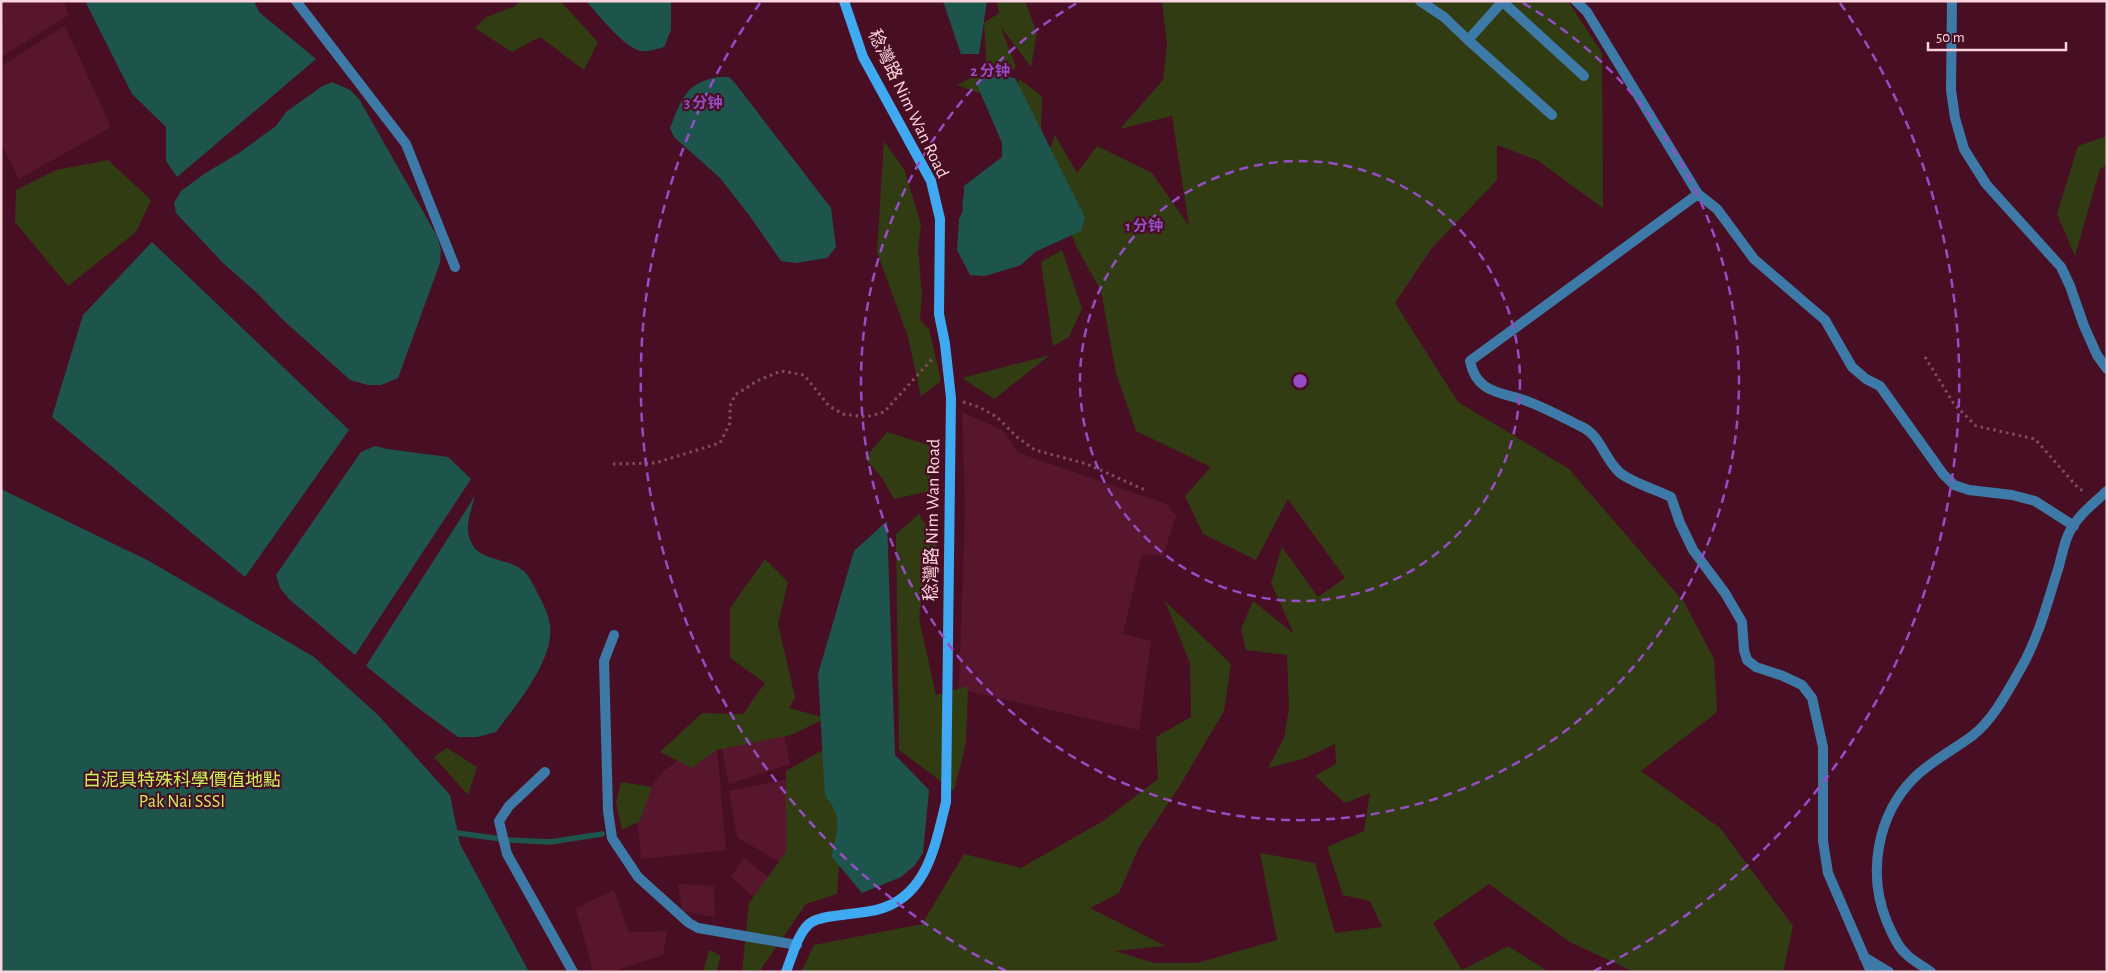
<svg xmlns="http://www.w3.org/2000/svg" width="2108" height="973" viewBox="0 0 2108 973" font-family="'Alegreya Sans','Noto Sans SC',sans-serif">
<rect width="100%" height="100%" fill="#480f24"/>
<!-- built -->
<path fill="#57162e" d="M3,1H63L69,15L1,57Z
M65,26L111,127L19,179L1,143V66Z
M962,412L1002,430L1019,453L1166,504L1176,516L1163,556L1142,554L1123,634L1151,641L1139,730L959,689L965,510Z
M783,730L790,764L729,784L721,743Z
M716,738L726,850L641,859L637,815L644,795L664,771L686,754Z
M798,777L784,865L737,837L729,791Z
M744,858L780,886L763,906L731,877Z
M678,884L714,886L715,917L682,911Z
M614,890L629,932L667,931L663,955L611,972H593L576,908Z"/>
<!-- green -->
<path fill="#313c12" d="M521,1H560L598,42L584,70L540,37L512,52L475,28L486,17L513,7Z
M997,1H1025L1037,33L1031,67L1001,27L1016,67L979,93L957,85L987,70L984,23L999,13Z
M1162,1H1568L1602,53L1603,208L1537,160L1497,145V180L1431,249L1395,303L1458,402L1569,469L1684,602L1714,659L1717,712L1641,771L1720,828L1793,926L1783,972H1634L1570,942L1489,884L1433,923L1462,970L1508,946L1549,972H801L814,945L922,924L964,854L1021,868L1103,821L1158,779L1156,737L1191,717L1190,663L1165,601L1231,664L1224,711L1179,787L1139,847L1119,893L1090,908L1165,946L1115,951L1154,963H1197L1277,940L1260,853L1315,863L1335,933L1382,927L1370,901L1343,895L1327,847L1364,831L1370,793L1345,803L1315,776L1336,764L1335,744L1305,758L1268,768L1284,738L1289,708L1287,655L1246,650L1241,629L1253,601L1294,634L1271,583L1282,547L1318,597L1345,578L1288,499L1256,560L1203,534L1185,496L1211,467L1136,431L1116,373L1101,291L1077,248L1044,166L1055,135L1077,173L1097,146L1152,173L1189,226L1172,116L1120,129L1163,80L1167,46Z
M1019,79L1042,96L1041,135L1007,127Z
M2107,136V165L2100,169L2075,256L2057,214L2078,146Z
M884,141L904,169L921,224L918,248L922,295L920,320L929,329L941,381L921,396L908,337L877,252Z
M108,160L151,200L136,232L68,286L15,222L16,190L56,170Z
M1062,250L1082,309L1069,337L1053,346L1041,262Z
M1050,355L994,399L962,378Z
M887,432L931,446L930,491L894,499L882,478L865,458Z
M919,514L937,545L925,565L919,619L936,695L968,686L966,743L954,791L899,750L896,534Z
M765,559L788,582L778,624L795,697L789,708L826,718L791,735L716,750L692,768L660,752L702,713L743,714L765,683L730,658V608Z
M828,747L844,801L837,894L806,904L759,972H742L749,903L786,852V771Z
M447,748L477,767L468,795L434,757Z
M621,782L652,787L640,821L622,830L616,802Z
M709,950L721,956L716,972H703Z"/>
<!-- water -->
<path fill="#1d554d" d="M85,1H254L259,12L316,59L177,177L166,161V127L132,94Z
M586,1H671V30L664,47C656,49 649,52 641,51C624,48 598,14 586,1Z
M943,1H987L979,54H961Z
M995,75L1015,78L1085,217L1081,231L1035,252L1021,265L985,276L970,275L957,250L959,219L963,210C961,201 965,195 964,186L1002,157V143L977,85L983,78Z
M718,77H729L735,83L831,208L836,247L827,258L796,263L781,261L749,215L720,178L674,137L670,128C682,99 685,83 718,77Z
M332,82L350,90L359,99L437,236L441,250L440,263L398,378L381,385H368L350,380L281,318L257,293L223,263L176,213L174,203L181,191L204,174L239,153L276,126L286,112L321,87Z
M152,242L349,430L245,577L52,417L83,315Z
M375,446L387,449L448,457L471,479L355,655L289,599L280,588L276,575L361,452Z
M1,489L149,561L314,657L378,715L450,795L460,844L529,972H1Z
M475,496C471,512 463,528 472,544C481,561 506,558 521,569C529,574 534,586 538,594C543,603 549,615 550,626C554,661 515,706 496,732L477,737H458L418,708L366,666Z
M887,521L895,755L929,790L923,853L915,865L901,877L862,893L831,856C838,832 843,816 825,796L818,674L854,551Z"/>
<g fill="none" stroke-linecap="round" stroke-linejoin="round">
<!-- stream -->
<path stroke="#1d554d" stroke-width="5.5" d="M450,832L509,840L550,842L602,834"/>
<!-- path -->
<path stroke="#804d5e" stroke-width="3" stroke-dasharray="2.5 4" stroke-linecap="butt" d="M1925,357L1954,404L1976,426L2035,439L2079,489L2086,492
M963,402L979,407L997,417L1017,437L1035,450L1087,464L1145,490
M613,464L655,463L720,443L730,423V406L735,395L757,381L781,371L804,375L829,406L843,414L866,417L884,412L933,358"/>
<!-- lane -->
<path stroke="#3e7aa7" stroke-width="10" d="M296,1L406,144L455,267
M1420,1L1444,17L1468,40
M1503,1L1468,40L1552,115
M1576,1L1587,12L1698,194L1717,209L1754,259L1825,320L1852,367L1866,379L1880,386L1943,474L1954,485L1969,490L2012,495L2035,501L2074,526
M1952,1L1951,90L1955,118L1964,149L1986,184L2061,267L2070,286L2084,326L2097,355L2107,369
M1503,2L1584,76
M1698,194L1470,361C1476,392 1499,392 1524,400C1543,407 1562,417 1580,426C1600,434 1604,458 1619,472C1630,482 1657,490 1671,497L1680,523L1693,550L1725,593L1742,622L1744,650L1747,660L1756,667L1783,676L1802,685L1812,698L1823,747V841L1828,873L1871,972
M614,635L604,661L608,811L612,838L638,877L689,923L698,928L797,945
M545,772L509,806L499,821L507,854L573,972
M1864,957L1889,972
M1931,972C1923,966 1913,961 1906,954C1897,946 1892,933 1887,922C1867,874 1877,815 1914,778C1931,761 1953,750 1972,736C1993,720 2008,691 2021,668C2039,637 2048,600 2059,566C2062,555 2064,543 2069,533C2077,516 2093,504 2107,491"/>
<!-- secondary -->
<path stroke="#3fa9f1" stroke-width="10" d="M786,972C792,957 797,935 809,924C818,916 838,916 849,914C858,913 867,912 876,910C927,898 935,846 946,802L951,398L945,344L939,314L940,219L931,181L863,57L844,1"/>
</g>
<!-- distance rings -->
<g fill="none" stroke="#954ec5" stroke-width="2.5" stroke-dasharray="9 6">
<circle cx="1300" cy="381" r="220"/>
<path d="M1523 3A439 439 0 1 1 1077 3"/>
<path d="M1006 971A659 659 0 0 1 760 3M1840 3A659 659 0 0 1 1594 971"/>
</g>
<g text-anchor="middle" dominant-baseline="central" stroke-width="4.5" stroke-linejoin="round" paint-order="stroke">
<!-- street labels -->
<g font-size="18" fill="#fbd4dd" stroke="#480f24">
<text transform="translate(908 104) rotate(64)">稔灣路 Nim Wan Road</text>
<text transform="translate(933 520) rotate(-89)">稔灣路 Nim Wan Road</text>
</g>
<!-- park labels -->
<g font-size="18" fill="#c8f05b" stroke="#480f24">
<text x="182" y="781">白泥具特殊科學價值地點<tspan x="182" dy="21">Pak Nai SSSI</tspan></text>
</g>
</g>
<circle cx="1300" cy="381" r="8" fill="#954ec5" stroke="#480f24" stroke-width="2.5"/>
<g font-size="15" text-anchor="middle" font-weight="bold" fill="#954ec5" stroke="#480f24" stroke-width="4.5" stroke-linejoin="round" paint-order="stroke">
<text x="990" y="76">2 分钟</text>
<text x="703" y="108">3 分钟</text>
<text x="1144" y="231">1 分钟</text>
</g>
<!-- border -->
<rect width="2108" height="973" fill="none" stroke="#fbd4dd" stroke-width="5"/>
<!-- scale -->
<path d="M1928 42v8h138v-8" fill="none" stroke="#fbd4dd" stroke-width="2.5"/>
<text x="1936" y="42" font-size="15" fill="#fbd4dd" stroke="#480f24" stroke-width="4" paint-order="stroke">50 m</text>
</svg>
